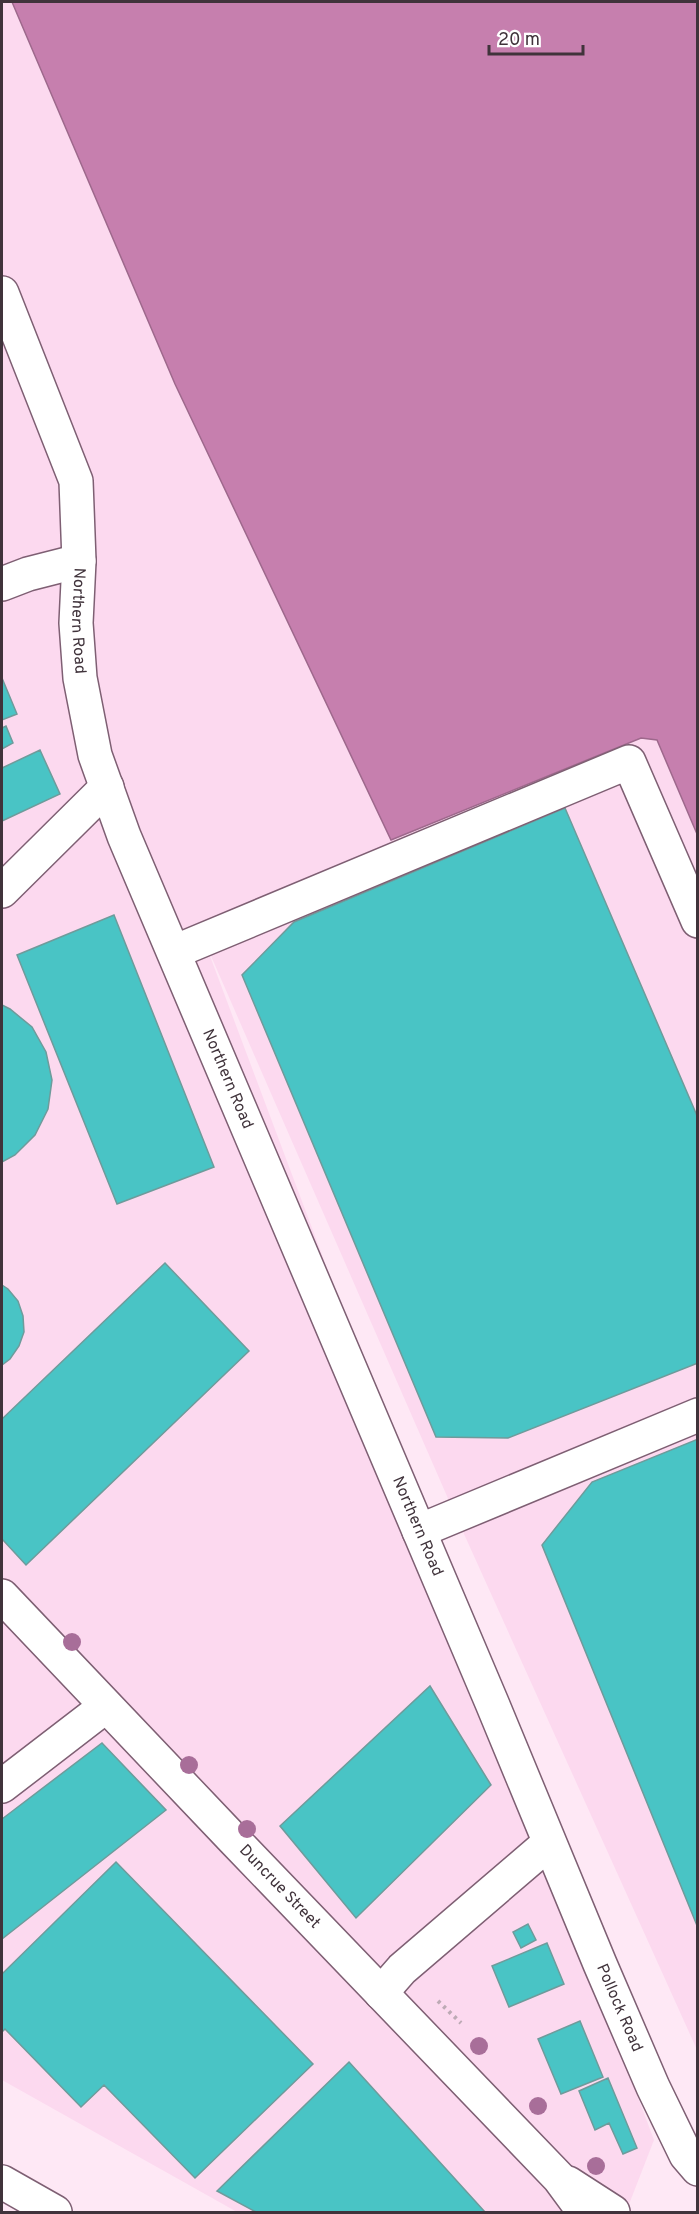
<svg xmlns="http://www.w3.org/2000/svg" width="699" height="2214" viewBox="0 0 699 2214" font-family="Overpass,sans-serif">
<rect width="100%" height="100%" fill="#fee8f5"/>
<!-- built -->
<path fill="#fcd9ef" d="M2,2H11L175,384L391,840L641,738L657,740L697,836L698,2052L450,1503L204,940L654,2140L626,2212H237L2,2080Z"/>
<!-- water -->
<path fill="#c67fae" stroke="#9e688c" stroke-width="1.5" d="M12,2H697V834L657,740L641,738L391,840L175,384Z"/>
<!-- building -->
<path fill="#49c4c5" stroke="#6e9b9b" stroke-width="1.5" d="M2,678L17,714L2,720Z
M6,726L13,743L2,749V728Z
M40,750L60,794L2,821V768Z
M565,808L698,1118V1363L508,1438L436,1437L242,975L294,922Z
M114,915L214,1167L117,1204L17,955Z
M2,1005L10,1009L32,1027L46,1052L52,1080L48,1109L35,1135L15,1155L2,1162Z
M165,1263L249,1351L26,1565L2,1539V1419Z
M2,1285L8,1289L18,1301L23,1316L24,1332L19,1346L10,1359L2,1365Z
M698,1439V1928L542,1545L592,1482Z
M430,1686L491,1785L356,1918L280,1826Z
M102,1743L166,1810L2,1939V1819Z
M116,1862L313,2064L195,2178L104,2085L81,2107L5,2029L2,2032V1974Z
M528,1924L536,1940L521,1948L513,1932Z
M547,1943L564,1984L509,2007L492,1966Z
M580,2021L603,2077L561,2094L538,2039Z
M349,2062L485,2212H256L217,2191Z
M608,2078L637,2148L623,2154L609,2123L595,2130L579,2091Z"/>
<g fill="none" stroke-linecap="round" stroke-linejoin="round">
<!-- minor casing -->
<g stroke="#7e5f73" stroke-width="36">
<g id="minor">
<path id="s1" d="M2,293L76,481L79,561L76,623L80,678L95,755L124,836L492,1703L600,1964L653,2087L686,2155L698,2169"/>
<path d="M2,584L28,574L79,561"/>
<path d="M2,891L107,787"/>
<path d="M174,952L629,762L698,921"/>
<path d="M419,1531L698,1415"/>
<path id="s2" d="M2,1596L234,1840L559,2178L584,2212"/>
<path d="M2,1786L106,1706"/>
<path d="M381,1993L402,1969L549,1843"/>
<path d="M568,2183L613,2212"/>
</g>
</g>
<!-- highway casing -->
<g stroke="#7e5f73" stroke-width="36">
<path id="highway" d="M2,2182L55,2212"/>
</g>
<!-- path -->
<path stroke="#bdaab5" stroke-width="4" stroke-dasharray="3 4.5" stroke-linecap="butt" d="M438,2001L461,2023"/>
<!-- minor -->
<use href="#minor" stroke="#fff" stroke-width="33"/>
<!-- highway -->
<use href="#highway" stroke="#fff" stroke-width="33"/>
</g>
<!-- trees -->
<g fill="#a86e99">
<circle cx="72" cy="1642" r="9"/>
<circle cx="189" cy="1765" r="9"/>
<circle cx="247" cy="1829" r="9"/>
<circle cx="479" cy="2046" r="9"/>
<circle cx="538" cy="2106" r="9"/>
<circle cx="596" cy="2166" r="9"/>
</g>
<g text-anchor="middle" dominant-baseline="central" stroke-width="5" stroke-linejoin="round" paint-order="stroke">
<!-- street labels -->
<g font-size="16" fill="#40333b" stroke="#fff">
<text stroke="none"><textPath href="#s1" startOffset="342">Northern Road</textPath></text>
<text stroke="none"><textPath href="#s1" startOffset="828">Northern Road</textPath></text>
<text stroke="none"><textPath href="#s1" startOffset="1314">Northern Road</textPath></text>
<text stroke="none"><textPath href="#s2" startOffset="402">Duncrue Street</textPath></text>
<text stroke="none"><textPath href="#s1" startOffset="1836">Pollock Road</textPath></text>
</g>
</g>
<!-- border -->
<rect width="699" height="2214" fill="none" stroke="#40333b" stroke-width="6"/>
<!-- scale -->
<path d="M489 45v9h94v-9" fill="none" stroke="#40333b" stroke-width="3"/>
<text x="498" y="45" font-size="18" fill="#40333b" stroke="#ffffff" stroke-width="4.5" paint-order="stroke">20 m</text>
</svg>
